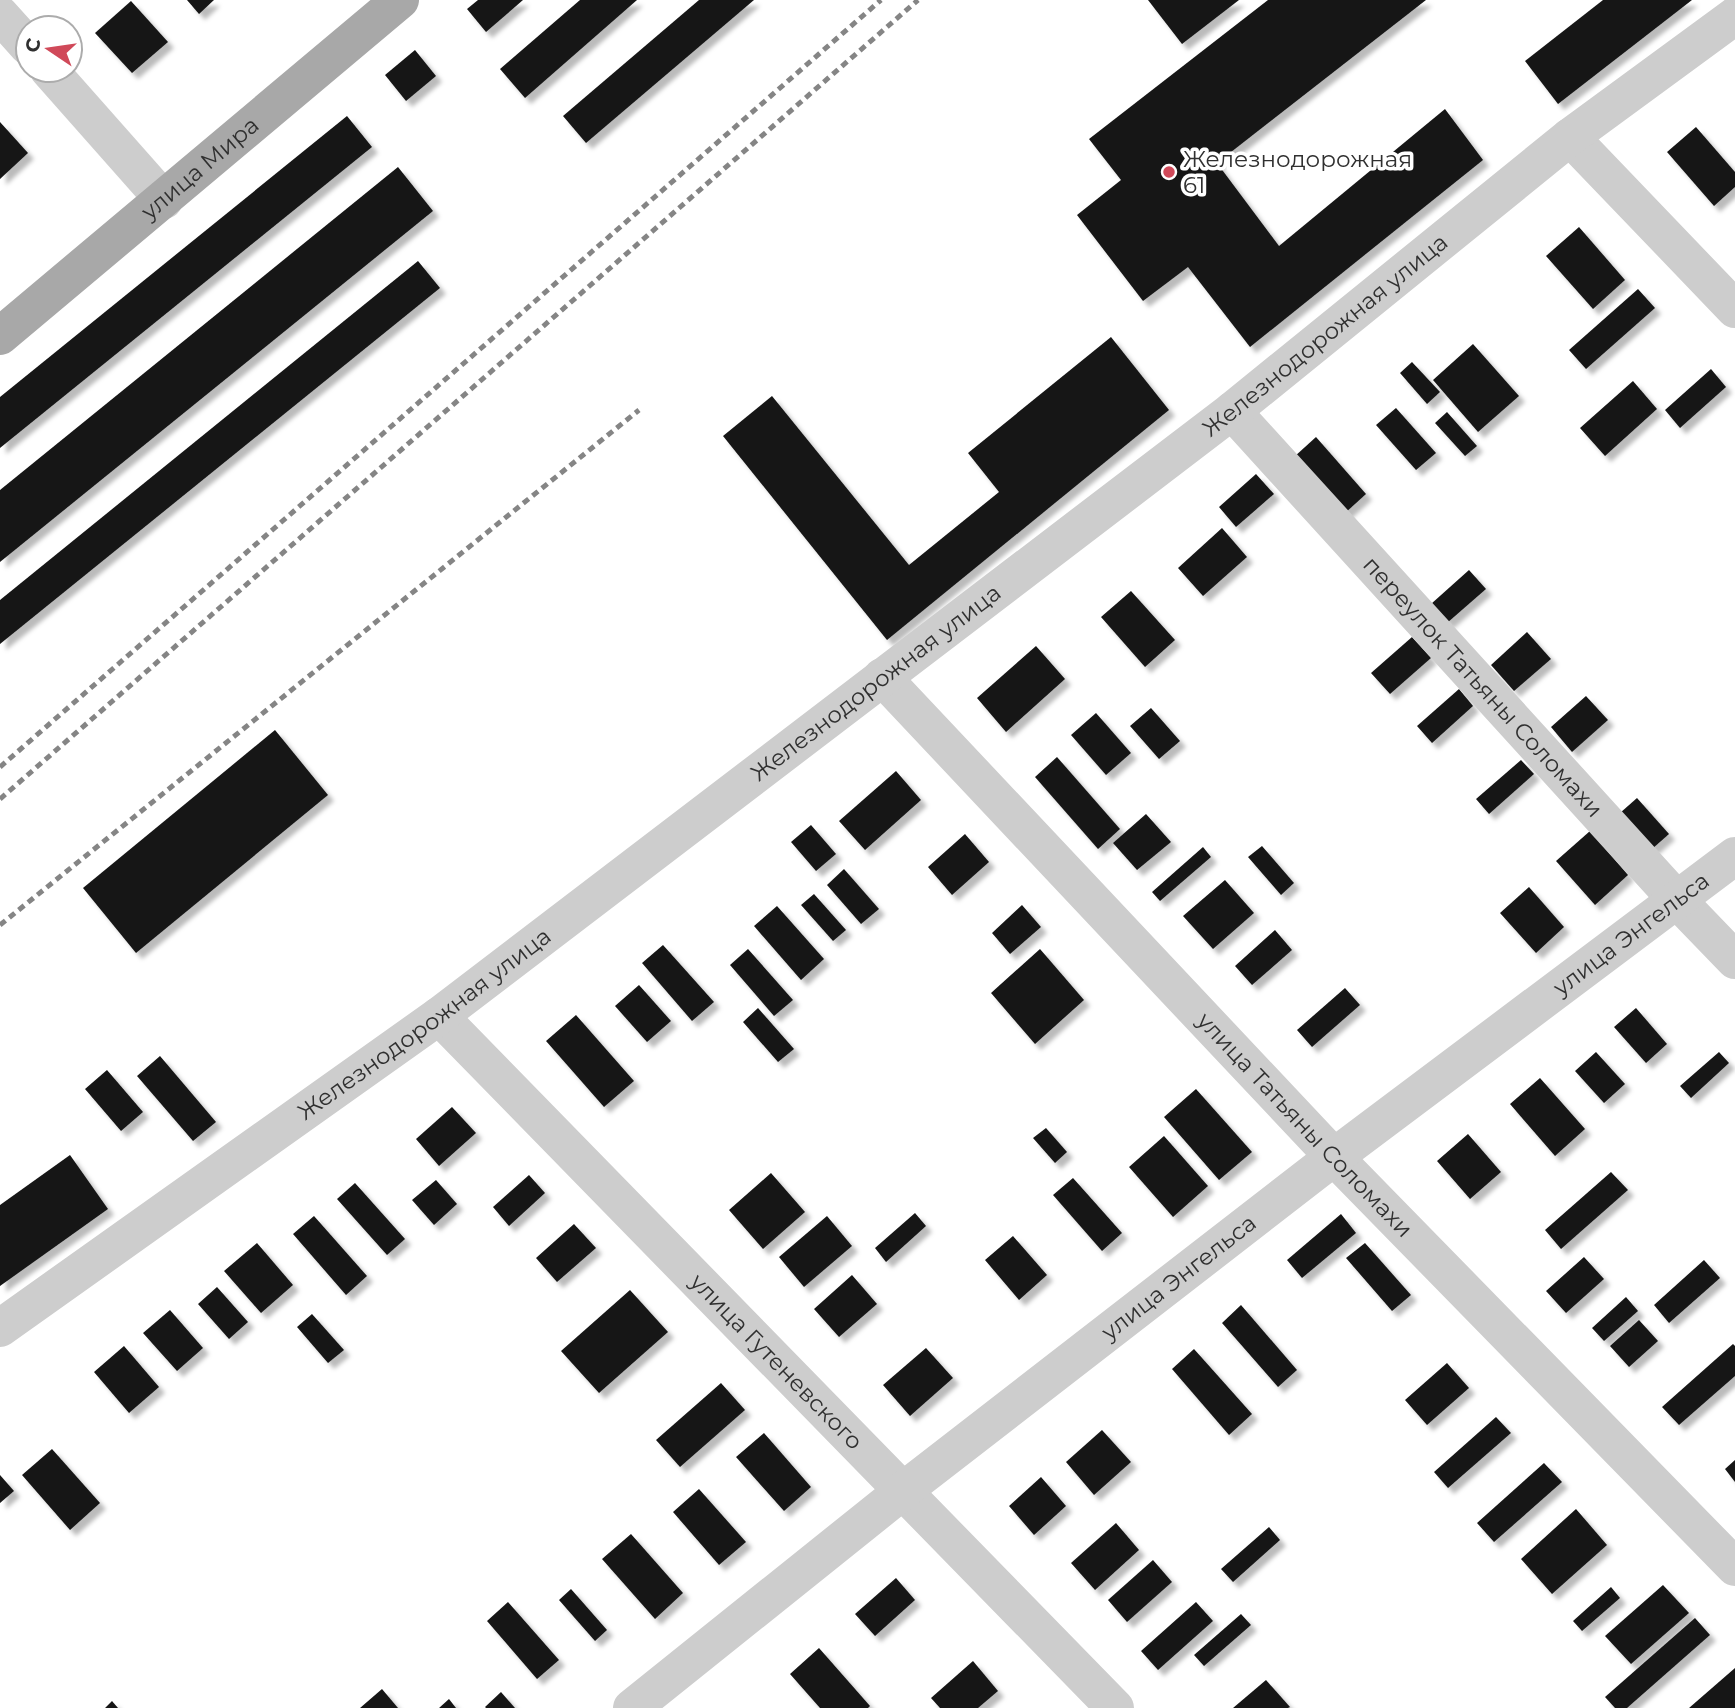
<svg xmlns="http://www.w3.org/2000/svg" width="1735" height="1708" viewBox="0 0 1735 1708" font-family="Montserrat,sans-serif">
<defs>
<filter id="shadow"><feDropShadow dx="6" dy="6" stdDeviation="2" flood-color="#0004"/></filter>
</defs>
<rect width="100%" height="100%" fill="#fff"/>
<!-- building -->
<path fill="#171717" filter="url(#shadow)" d="M187,0H214L199,14Z
M478,0H523L486,32L467,9Z
M580,0H637L525,98L500,69Z
M699,0H754L586,143L563,116Z
M1148,0H1239L1182,44Z
M1268,0H1426L1217,163L1279,246L1445,109L1483,160L1250,347L1188,267L1143,301L1077,215L1121,180L1089,139Z
M1603,0H1692L1558,104L1525,61Z
M131,1L168,42L132,73L95,33Z
M415,50L436,76L406,101L385,75Z
M347,116L372,147L0,448V397Z
M0,122L28,153L0,179Z
M1696,127L1735,172V187L1714,206L1667,152Z
M398,167L433,211L0,562V490Z
M1579,227L1625,280L1593,309L1546,256Z
M418,261L440,288L0,644V600Z
M1638,289L1655,308L1586,369L1569,350Z
M1111,337L1169,410L887,640L723,436L772,396L909,565L999,492L968,453Z
M1473,344L1519,396L1478,432L1433,380Z
M1412,362L1440,392L1427,404L1400,373Z
M1711,369L1726,387L1680,428L1665,410Z
M1633,381L1657,409L1605,456L1580,428Z
M1396,408L1436,453L1416,470L1376,425Z
M1447,412L1477,446L1465,456L1435,423Z
M1316,437L1366,494L1344,514L1294,457Z
M1256,474L1274,494L1236,527L1219,507Z
M1222,528L1247,557L1203,596L1178,568Z
M1469,570L1486,589L1447,623L1431,604Z
M1131,591L1175,640L1145,667L1101,617Z
M1527,632L1551,659L1514,691L1491,665Z
M1412,637L1431,658L1390,694L1371,673Z
M1036,646L1065,679L1006,732L977,698Z
M1459,689L1473,706L1432,743L1417,726Z
M1586,696L1608,720L1572,752L1551,727Z
M1151,708L1180,741L1159,759L1130,726Z
M1096,713L1131,753L1106,775L1071,735Z
M275,730L328,795L136,953L83,888Z
M1057,757L1120,829L1098,849L1035,777Z
M1521,760L1534,774L1489,814L1476,799Z
M896,771L921,800L865,850L839,821Z
M1637,798L1669,834L1652,849L1620,813Z
M1146,814L1171,842L1137,870L1113,843Z
M811,825L836,854L816,871L791,842Z
M1590,831L1628,875L1595,905L1556,861Z
M965,834L989,862L952,895L928,867Z
M1262,846L1294,883L1281,895L1248,857Z
M1203,847L1211,857L1160,901L1152,892Z
M844,869L879,909L861,924L827,885Z
M1225,880L1254,913L1213,949L1183,916Z
M1529,887L1564,927L1536,953L1500,913Z
M814,894L846,930L833,941L801,905Z
M1022,905L1041,927L1010,954L992,933Z
M777,906L824,959L801,980L754,926Z
M1275,930L1292,950L1252,985L1235,966Z
M663,945L714,1002L692,1021L642,963Z
M748,949L793,1000L774,1016L730,965Z
M1040,949L1084,1000L1035,1044L991,993Z
M639,985L671,1021L647,1042L615,1006Z
M1345,988L1360,1005L1312,1047L1297,1030Z
M758,1008L794,1049L778,1062L743,1022Z
M1636,1008L1667,1044L1646,1063L1614,1027Z
M576,1015L634,1081L604,1107L546,1041Z
M1596,1052L1625,1084L1604,1103L1575,1071Z
M1719,1052L1729,1063L1691,1098L1680,1086Z
M160,1056L216,1122L193,1141L137,1076Z
M107,1070L143,1112L121,1131L85,1089Z
M1540,1078L1585,1129L1555,1156L1510,1104Z
M1196,1089L1252,1152L1219,1180L1164,1117Z
M452,1107L476,1133L439,1166L416,1139Z
M1046,1128L1067,1152L1055,1163L1033,1138Z
M1468,1134L1501,1172L1470,1199L1437,1161Z
M1164,1136L1208,1186L1173,1217L1129,1167Z
M70,1155L108,1209L0,1286V1205Z
M1611,1172L1628,1190L1561,1249L1545,1230Z
M771,1173L805,1212L763,1249L729,1210Z
M529,1175L545,1193L509,1226L493,1207Z
M1073,1178L1122,1233L1102,1251L1053,1195Z
M436,1180L457,1204L434,1225L412,1200Z
M355,1183L405,1239L387,1255L337,1199Z
M915,1213L926,1226L886,1262L875,1248Z
M1341,1214L1356,1233L1302,1278L1287,1260Z
M314,1216L367,1276L346,1295L293,1234Z
M827,1216L852,1246L804,1287L779,1257Z
M574,1224L596,1248L557,1282L536,1258Z
M1013,1236L1047,1275L1019,1300L985,1260Z
M257,1243L293,1285L261,1313L224,1271Z
M1365,1243L1411,1295L1392,1311L1346,1258Z
M1584,1257L1604,1279L1566,1313L1546,1291Z
M1704,1260L1720,1278L1669,1323L1654,1305Z
M852,1275L877,1304L839,1337L814,1309Z
M217,1287L248,1322L229,1339L198,1304Z
M630,1290L668,1332L599,1393L561,1351Z
M1626,1297L1638,1311L1604,1341L1592,1328Z
M1241,1305L1297,1370L1278,1387L1222,1323Z
M170,1310L203,1348L177,1371L143,1333Z
M312,1314L344,1350L328,1363L297,1327Z
M1639,1320L1658,1341L1629,1367L1610,1346Z
M1733,1344L1735,1346V1376L1679,1425L1662,1407Z
M124,1346L159,1387L129,1413L94,1372Z
M926,1348L953,1378L910,1416L883,1385Z
M1194,1349L1252,1414L1229,1435L1172,1369Z
M1447,1363L1469,1388L1427,1425L1405,1400Z
M721,1383L745,1410L680,1467L656,1440Z
M1496,1417L1511,1433L1448,1488L1434,1472Z
M1102,1430L1131,1462L1094,1495L1066,1462Z
M764,1433L811,1487L784,1511L736,1457Z
M52,1449L100,1503L70,1530L22,1475Z
M1735,1460V1482L1725,1469Z
M1544,1463L1562,1482L1494,1542L1477,1523Z
M0,1475L14,1491L0,1503Z
M1041,1477L1066,1506L1034,1535L1009,1506Z
M699,1489L746,1542L719,1565L673,1512Z
M1576,1509L1607,1545L1552,1594L1521,1559Z
M1116,1523L1139,1550L1095,1590L1071,1563Z
M1269,1527L1280,1540L1233,1582L1221,1569Z
M631,1534L683,1593L655,1619L602,1559Z
M1153,1560L1172,1582L1127,1622L1108,1600Z
M896,1578L915,1600L875,1636L855,1614Z
M1663,1585L1689,1613L1631,1664L1605,1636Z
M1611,1587L1620,1598L1582,1631L1573,1621Z
M571,1589L607,1630L595,1641L559,1600Z
M508,1602L559,1660L537,1679L487,1621Z
M1196,1602L1213,1621L1158,1670L1141,1651Z
M1241,1614L1251,1625L1204,1666L1194,1655Z
M1695,1618L1710,1635L1627,1708H1615L1605,1697Z
M819,1648L870,1706L868,1708H820L790,1674Z
M973,1661L998,1691L978,1708H940L931,1698Z
M1735,1668V1708H1689Z
M1266,1680L1290,1707L1288,1708H1233Z
M382,1689L398,1708H360Z
M501,1692L515,1708H486L485,1707Z
M449,1699L456,1708H439Z
M112,1701L118,1708H105Z"/>
<g fill="none" stroke-linecap="round" stroke-linejoin="round">
<!-- minor -->
<g stroke="#cdcdcd" stroke-width="38">
<path d="M0,15L28,46"/>
<path d="M49,70L164,200"/>
<path d="M1570,137L1735,309"/>
<path id="s1" d="M1232,411L1677,900L1735,960"/>
<path id="s2" d="M882,677L1334,1157L1735,1567"/>
<path id="s3" d="M439,1016L1115,1708"/>
<path id="s4" d="M0,1328L439,1016L1232,411L1570,137L1735,16"/>
<path id="s5" d="M632,1708L904,1490L1334,1157L1735,856"/>
</g>
<!-- major -->
<path stroke="#a8a8a8" stroke-width="38" id="s6" d="M0,336L400,0"/>
<!-- rail -->
<path stroke="#858585" stroke-width="5" stroke-dasharray="7 5" stroke-linecap="butt" d="M0,767L881,0
M0,799L918,0
M0,925L639,410"/>
</g>
<!-- markers -->
<circle fill="#d04959" stroke="#fff" stroke-width="2.5" cx="1169" cy="172" r="7"/>
<g text-anchor="middle" dominant-baseline="central" stroke-width="7" stroke-linejoin="round" paint-order="stroke">
<!-- poi labels -->
<g font-size="23" fill="#303030" stroke="#fff" text-anchor="start">
<text x="1183" y="159">Железнодорожная<tspan x="1183" dy="26">61</tspan></text>
</g>
<!-- street labels -->
<g font-size="23" fill="#303030" stroke="#fff">
<text stroke="none"><textPath href="#s6" startOffset="261">улица Мира</textPath></text>
<text stroke="none"><textPath href="#s4" startOffset="1656">Железнодорожная улица</textPath></text>
<text stroke="none"><textPath href="#s4" startOffset="1088">Железнодорожная улица</textPath></text>
<text stroke="none"><textPath href="#s1" startOffset="373">переулок Татьяны Соломахи</textPath></text>
<text stroke="none"><textPath href="#s5" startOffset="1264">улица Энгельса</textPath></text>
<text stroke="none"><textPath href="#s4" startOffset="522">Железнодорожная улица</textPath></text>
<text stroke="none"><textPath href="#s2" startOffset="616">улица Татьяны Соломахи</textPath></text>
<text stroke="none"><textPath href="#s5" startOffset="696">улица Энгельса</textPath></text>
<text stroke="none"><textPath href="#s3" startOffset="483">улица Гутеневского</textPath></text>
</g>
</g>
<!-- north arrow -->
<g transform="translate(49 49) rotate(283)"><circle r="33" fill="#ffffff" stroke="#acacac" stroke-width="2"/>
<path d="M0-5L12 26L0 18L-12 26Z" fill="#d04959"/>
<text y="-10" font-size="19" font-weight="bold" text-anchor="middle" fill="#303030">С</text>
</g>
</svg>
